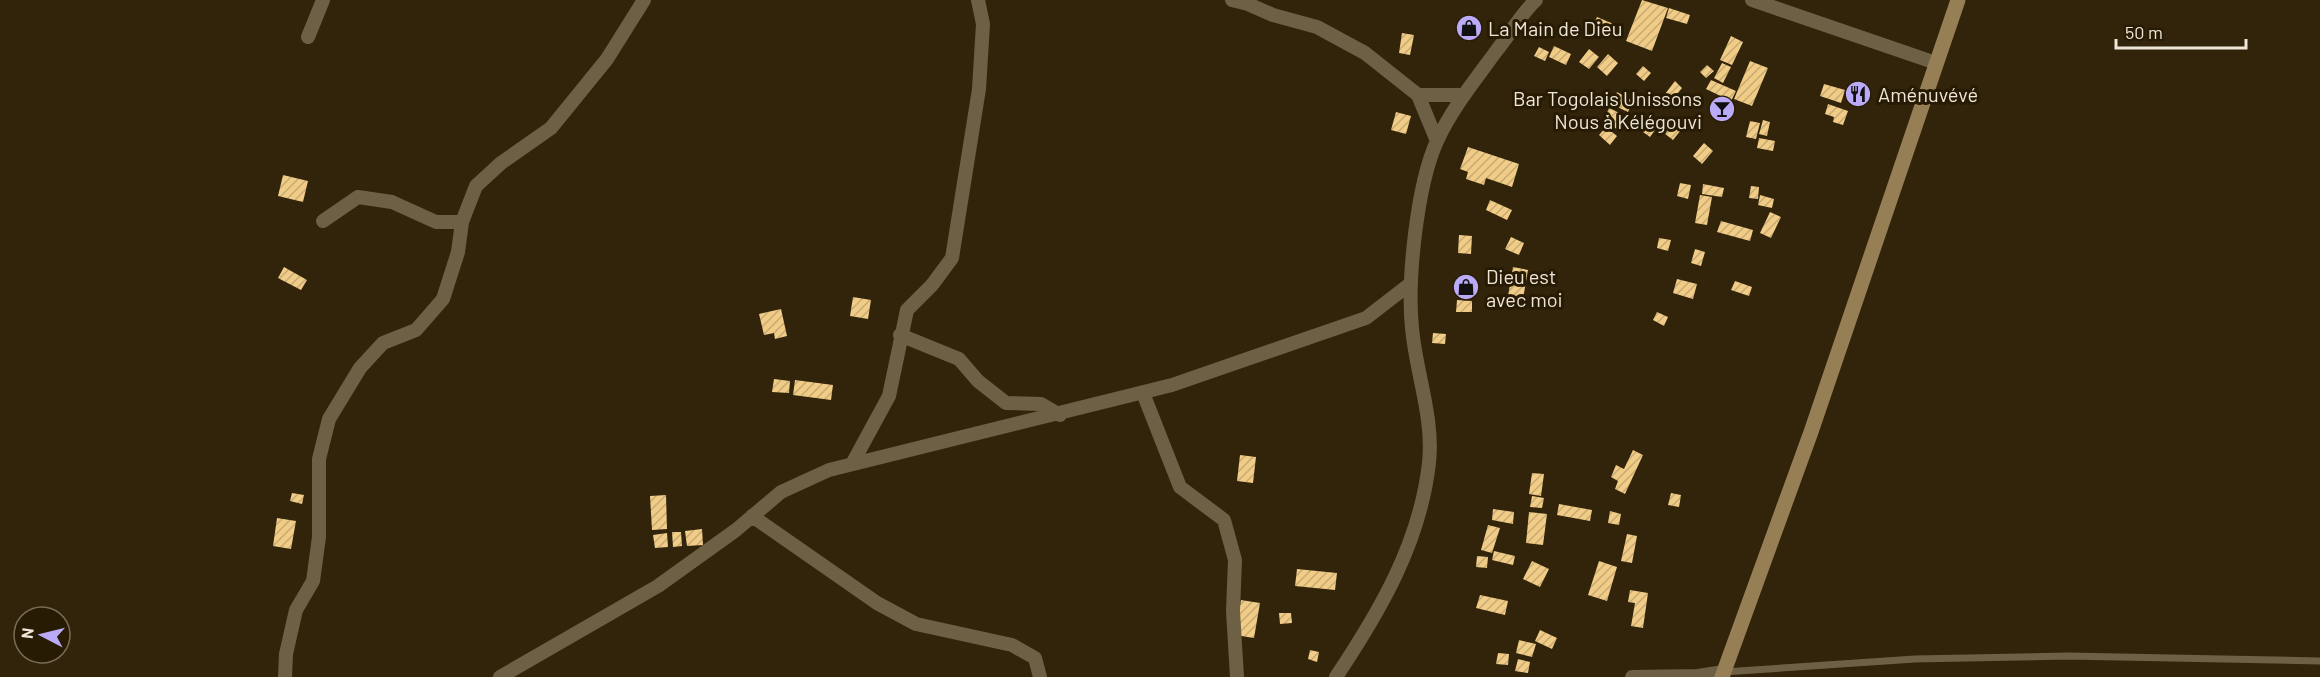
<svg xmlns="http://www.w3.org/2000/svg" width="2320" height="677" viewBox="0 0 2320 677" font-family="Barlow,sans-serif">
<defs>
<pattern id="building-hatch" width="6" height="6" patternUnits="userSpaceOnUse" patternTransform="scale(1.5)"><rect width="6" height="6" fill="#f1cc86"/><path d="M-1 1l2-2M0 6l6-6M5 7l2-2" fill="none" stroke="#c6aa75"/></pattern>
</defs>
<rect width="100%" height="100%" fill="#31240b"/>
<!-- building -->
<path fill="url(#building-hatch)" d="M1642,0L1668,8L1652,51L1626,41Z
M1669,8L1690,15L1687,24L1666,18Z
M1597,17L1616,25L1612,36L1592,28Z
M1402,33L1414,35L1410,55L1399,53Z
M1731,36L1743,42L1732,65L1720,60Z
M1554,46L1571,54L1566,65L1549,57Z
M1539,47L1549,52L1545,61L1534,56Z
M1589,49L1599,57L1589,69L1579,62Z
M1608,54L1618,63L1607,76L1597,67Z
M1750,61L1768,68L1752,106L1734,99Z
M1722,63L1731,67L1723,83L1714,78Z
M1707,65L1714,71L1706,78L1700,72Z
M1643,66L1651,73L1644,81L1636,74Z
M1711,80L1736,91L1731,101L1706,89Z
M1675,81L1682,88L1672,100L1665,94Z
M1824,84L1845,90L1841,103L1820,96Z
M1617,92L1633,101L1628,112L1611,104Z
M1828,104L1848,111L1843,125L1833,122L1834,117L1825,114Z
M1609,108L1628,117L1621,131L1603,122Z
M1396,112L1411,116L1406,134L1391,130Z
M1663,117L1681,130L1673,140L1656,127Z
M1763,120L1770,122L1767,136L1759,134Z
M1640,121L1655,130L1650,137L1636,127Z
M1750,121L1760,123L1756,139L1746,137Z
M1606,127L1617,136L1610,145L1599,135Z
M1759,138L1775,141L1773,151L1757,148Z
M1704,143L1713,151L1702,164L1693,156Z
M1468,147L1519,164L1512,187L1486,178L1484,185L1466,179L1468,172L1460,169Z
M283,175L308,181L303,202L278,196Z
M1680,183L1691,185L1688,199L1677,196Z
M1703,184L1724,188L1722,197L1702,194Z
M1751,186L1759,187L1758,199L1749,198Z
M1700,195L1712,197L1707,225L1695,223Z
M1760,195L1774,199L1772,208L1758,205Z
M1490,200L1512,210L1507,220L1486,210Z
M1770,212L1781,217L1771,238L1760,233Z
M1721,221L1753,230L1750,241L1717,232Z
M1459,235L1472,236L1471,254L1458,253Z
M1511,237L1524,243L1519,255L1505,249Z
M1659,238L1671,240L1668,251L1657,248Z
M1695,249L1705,252L1701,266L1691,263Z
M284,267L307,280L301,290L278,278Z
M1513,267L1528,270L1523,299L1508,296Z
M1677,279L1697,284L1693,299L1673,293Z
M1735,281L1752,287L1749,296L1731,290Z
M853,297L871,300L868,319L850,316Z
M1457,300L1472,301V312H1456Z
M781,309L787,336L775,339L774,333L764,335L759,314Z
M1657,312L1668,317L1664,326L1653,320Z
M1433,333L1446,334L1445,344L1432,343Z
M774,379L790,381L789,393L772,392Z
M795,380L833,385L831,400L793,395Z
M1633,450L1643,455L1625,494L1615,489L1618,481L1611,477L1616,465L1624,469Z
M1240,455L1256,457L1253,483L1237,481Z
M1532,473L1544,474L1541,496L1529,494Z
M292,493L304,495L302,504L290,501Z
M1671,493L1681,495L1679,507L1668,505Z
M666,495L667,529L652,530L650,496Z
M1532,496L1544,498L1542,508L1530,507Z
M1559,504L1592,510L1590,521L1557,515Z
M1493,509L1514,512L1513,524L1492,520Z
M1610,511L1621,514L1619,525L1608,523Z
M1529,512L1547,514L1543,545L1526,543Z
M277,518L296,521L291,549L273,546Z
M1488,525L1500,528L1492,553L1481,550Z
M702,529L703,545L687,546L685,531Z
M672,532H681L682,546L673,547Z
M667,533L668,547L655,548L653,535Z
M1627,534L1637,536L1632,563L1621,561Z
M1494,551L1515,556L1513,565L1492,560Z
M1477,556L1488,557L1487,568L1476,567Z
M1532,561L1549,569L1540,587L1523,579Z
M1599,561L1617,567L1607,601L1588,595Z
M1297,569L1337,573L1335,590L1295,586Z
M1630,590L1648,593L1643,628L1631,626L1635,603L1628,602Z
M1480,595L1508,601L1505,615L1476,608Z
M1241,600L1260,603L1254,638L1235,635Z
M1279,613H1291L1292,623L1280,624Z
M1540,630L1557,638L1552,649L1535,641Z
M1519,640L1536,644L1532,657L1516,653Z
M1310,650L1319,652L1317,662L1308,659Z
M1498,653L1509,654L1508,665L1496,664Z
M1518,659L1530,662L1528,673L1515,671Z"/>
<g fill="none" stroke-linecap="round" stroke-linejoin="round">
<!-- lane -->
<path stroke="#6e6045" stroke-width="7" d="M1724,672L1915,659L2068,656L2320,661"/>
<!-- street -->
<path stroke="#6e6045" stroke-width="14" d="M1232,0L1248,4
M1246,0L1248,4L1273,15L1317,27L1365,53L1418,95L1437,141
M1752,0L1936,63
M308,37L323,0
M1418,95H1463
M323,221L358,197L392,202L436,222H462
M900,335L959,359L978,381L1006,403L1041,404L1060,415
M1143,393L1180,487L1224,520L1235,560L1233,611L1237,677
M852,464L889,396L907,310L932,285L952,258L979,89L983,24L978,0
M752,516L877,603L916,624L1012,645L1035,658L1040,677
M285,677L286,654L296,610L313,581L319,537V459L329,419L360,368L383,343L416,330L443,299L458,252L462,222L476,186L501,163L551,128L607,59L644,0
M500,677L658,586L736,530L781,492L829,470L1172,385L1366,318L1410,284
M1336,677C1380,611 1420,543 1429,463C1434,418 1416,373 1412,328C1407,280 1417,185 1437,141C1452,108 1476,79 1497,50C1510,34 1521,14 1536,0
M1632,677L1698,676L1724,672"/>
<!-- secondary -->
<path stroke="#967f54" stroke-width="15" d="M1722,677L1811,432L1958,0"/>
</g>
<!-- icons -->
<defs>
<g id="shop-disc" transform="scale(1.35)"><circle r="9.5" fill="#baaaf7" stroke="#271b03"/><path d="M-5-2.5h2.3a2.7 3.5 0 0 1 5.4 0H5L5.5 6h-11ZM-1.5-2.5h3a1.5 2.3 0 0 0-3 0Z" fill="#111"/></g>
<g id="restaurant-disc" transform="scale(1.35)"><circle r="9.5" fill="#baaaf7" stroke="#271b03"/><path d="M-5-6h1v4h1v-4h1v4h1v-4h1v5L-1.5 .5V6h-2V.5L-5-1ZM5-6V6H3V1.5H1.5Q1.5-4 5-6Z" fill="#111"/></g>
<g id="bar-disc" transform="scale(1.35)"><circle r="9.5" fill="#baaaf7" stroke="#271b03"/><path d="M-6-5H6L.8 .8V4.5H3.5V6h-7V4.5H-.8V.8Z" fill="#111"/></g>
</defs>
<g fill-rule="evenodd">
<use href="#shop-disc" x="1469" y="28"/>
<use href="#restaurant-disc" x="1858" y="94"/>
<use href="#bar-disc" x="1722" y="109"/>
<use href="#shop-disc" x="1466" y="287"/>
</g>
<g text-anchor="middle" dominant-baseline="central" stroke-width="6" stroke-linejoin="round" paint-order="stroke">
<!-- poi labels -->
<g font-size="20" fill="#eee6d8" stroke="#271b03" text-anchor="start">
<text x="1488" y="28">La Main de Dieu</text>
<text x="1878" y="94">Aménuvévé</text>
<text x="1702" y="98" text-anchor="end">Bar Togolais Unissons<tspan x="1702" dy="23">Nous à Kélégouvi</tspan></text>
<text x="1486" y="276">Dieu est<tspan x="1486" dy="23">avec moi</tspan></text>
</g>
</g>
<!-- north arrow -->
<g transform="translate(42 635) rotate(277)"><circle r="28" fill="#271b03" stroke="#776c58" stroke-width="1.5"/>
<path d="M0-4.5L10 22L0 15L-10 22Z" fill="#baaaf7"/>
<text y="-9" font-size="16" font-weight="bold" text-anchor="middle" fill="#eee6d8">N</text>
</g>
<!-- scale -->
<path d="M2116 39v9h130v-9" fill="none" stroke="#eee6d8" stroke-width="3"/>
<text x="2125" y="39" font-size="18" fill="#eee6d8" stroke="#271b03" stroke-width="4.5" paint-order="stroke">50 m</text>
</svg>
